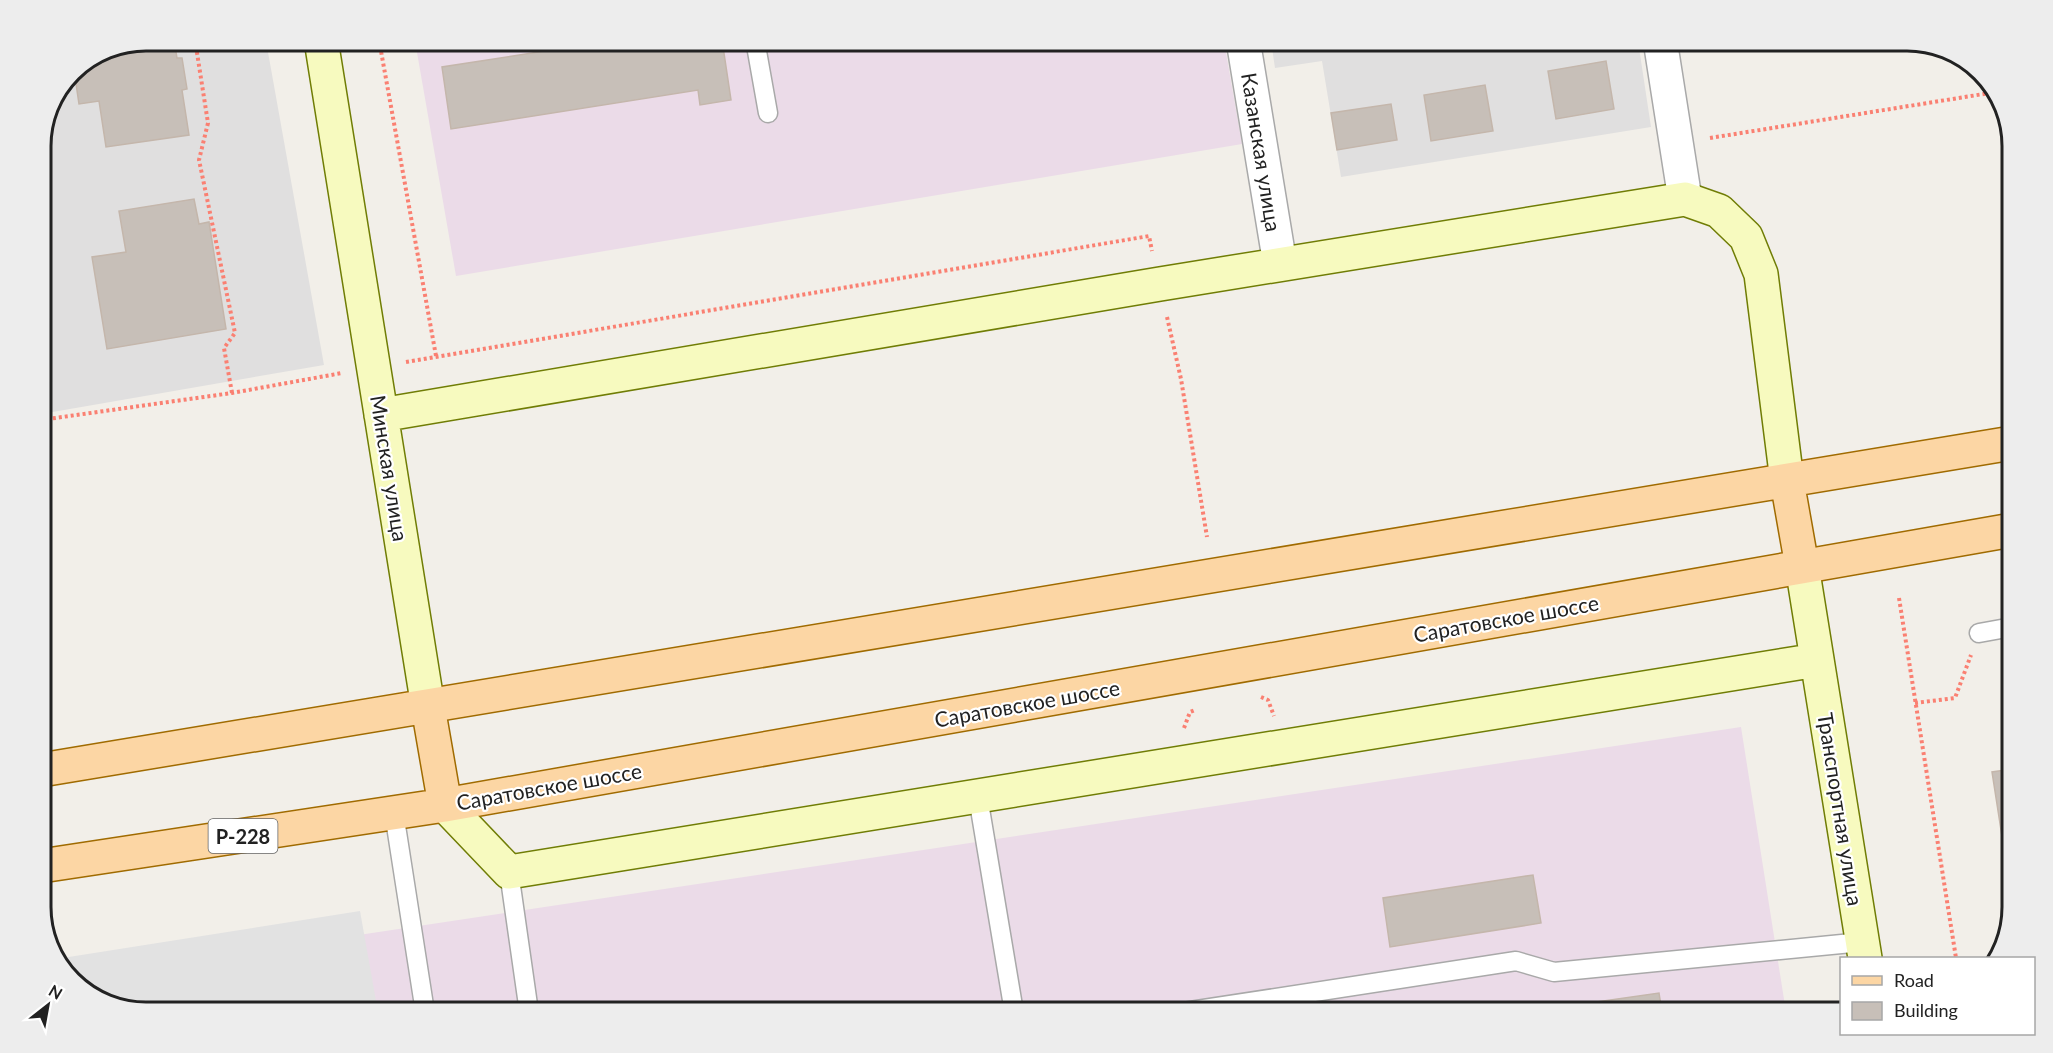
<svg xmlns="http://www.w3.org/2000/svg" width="2053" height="1053" viewBox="0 0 2053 1053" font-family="Lato,sans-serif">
<rect width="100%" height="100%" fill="#f2efe9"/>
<!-- residential -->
<path fill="#e0dfdf" d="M146,41H266L324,365L41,414V140L72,71L106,48Z
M1271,41H1638L1651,127L1341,177L1322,61L1275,68Z"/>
<!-- industrial -->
<path fill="#ebdbe8" d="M415,41H1224L1242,144L456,276Z
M1741,727L1786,1012H146L100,1002L72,978Z"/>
<!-- parking -->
<path fill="#e2e2e2" d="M360,911L378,1012H146L100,1002L58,966L56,959Z"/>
<!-- building -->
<path fill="#c7bfb8" stroke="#c4b6ab" stroke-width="1.5" d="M146,40H174L177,58H182L187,89L182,90L189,135L106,147L99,101L79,104L74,70L106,48Z
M615,40H722L731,100L700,105L698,90L451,129L442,67Z
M1606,61L1614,109L1556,119L1548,71Z
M1485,85L1493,131L1431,141L1424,95Z
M1391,104L1397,140L1337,150L1331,113Z
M194,199L199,224L209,222L226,329L107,349L92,257L126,252L119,211Z
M2012,769V901L1992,772Z
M1533,875L1541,923L1390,947L1383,898Z
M1659,993L1662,1012H1526Z"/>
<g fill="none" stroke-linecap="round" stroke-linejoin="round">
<!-- lane casing -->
<g stroke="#a9a9a9" stroke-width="21">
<path id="lane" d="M755,40L768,113
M1979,633L2012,627
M978,797L1014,1012
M394,813L425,1012
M509,872L529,1012
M1184,1012L1516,961L1554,972L1862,942"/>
</g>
<!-- street casing -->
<g stroke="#a9a9a9" stroke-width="36">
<path id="street" d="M1243,40L1280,264
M1660,40L1685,199"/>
</g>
<!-- secondary casing -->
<g stroke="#707d05" stroke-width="36">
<path id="secondary" d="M321,40L428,707
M381,415L1160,284L1685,199L1719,211L1746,237L1761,274L1787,481
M1802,566L1865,958
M445,805L509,872L1817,660"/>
</g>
<!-- primary casing -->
<g stroke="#a06b00" stroke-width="36">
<path id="primary" d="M1787,481L1802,566
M428,707L445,805
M41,770L2012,443
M41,866L445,805L2012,530"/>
</g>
<!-- path -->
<path stroke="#fa8072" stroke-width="4" stroke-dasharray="3 3" stroke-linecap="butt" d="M195,40L208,123L199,160L235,333L224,348L232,393
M379,40L436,356
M1710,138L1996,92
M1167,317L1181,379L1207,537
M406,362L1149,236L1152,251
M41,420L232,393L342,373
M1899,598L1956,958
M1261,697L1268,700L1274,716
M1915,703L1955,698L1971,655
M1184,728L1190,712L1195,710"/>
<!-- lane -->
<use href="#lane" stroke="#fff" stroke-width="18"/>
<!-- street -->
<use href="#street" stroke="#fff" stroke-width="33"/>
<!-- secondary -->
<use href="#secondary" stroke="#f7fabf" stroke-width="33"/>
<!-- primary -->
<use href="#primary" stroke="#fcd6a4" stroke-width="33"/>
</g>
<g text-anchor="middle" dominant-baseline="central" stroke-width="4.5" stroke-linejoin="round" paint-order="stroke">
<!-- shield labels -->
<rect fill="#fff" stroke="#646464" stroke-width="1.5" x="208.5" y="819" width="69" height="34" rx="4.5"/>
<g font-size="20" font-weight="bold" fill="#222">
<text x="243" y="836">Р-228</text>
</g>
<!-- street labels -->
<g font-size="21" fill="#222" stroke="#fff">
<text transform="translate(1262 152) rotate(81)">Казанская улица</text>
<text transform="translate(390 468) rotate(81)">Минская улица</text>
<text transform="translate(1506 618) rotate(-10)">Саратовское шоссе</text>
<text transform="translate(1027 703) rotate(-10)">Саратовское шоссе</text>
<text transform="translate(549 786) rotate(-10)">Саратовское шоссе</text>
<text transform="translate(1841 809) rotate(81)">Транспортная улица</text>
</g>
</g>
<!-- crop -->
<path d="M0 0H2053V1053H0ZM146 51H1907A95 95 0 0 1 2002 146V907A95 95 0 0 1 1907 1002H146A95 95 0 0 1 51 907V146A95 95 0 0 1 146 51Z" fill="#ededed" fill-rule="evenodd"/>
<path fill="none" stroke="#222" stroke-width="3" d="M146 51H1907A95 95 0 0 1 2002 146V907A95 95 0 0 1 1907 1002H146A95 95 0 0 1 51 907V146A95 95 0 0 1 146 51Z"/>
<!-- legend -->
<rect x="1840" y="957" width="195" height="78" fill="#ffffff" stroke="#a7a7a7" stroke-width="1.5"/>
<rect x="1852" y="976" width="30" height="9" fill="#fcd6a4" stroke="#a7a7a7" stroke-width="1.5"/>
<text x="1894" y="987" font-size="18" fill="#222222">Road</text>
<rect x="1852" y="1002" width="30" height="18" fill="#c7bfb8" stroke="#a7a7a7" stroke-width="1.5"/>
<text x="1894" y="1017" font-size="18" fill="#222222">Building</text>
<!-- north arrow -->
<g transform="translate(48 1005) rotate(31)" stroke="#ffffff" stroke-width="4.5" paint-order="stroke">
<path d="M0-4.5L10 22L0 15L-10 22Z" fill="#222222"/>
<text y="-9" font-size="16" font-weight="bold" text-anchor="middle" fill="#222222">N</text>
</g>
</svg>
